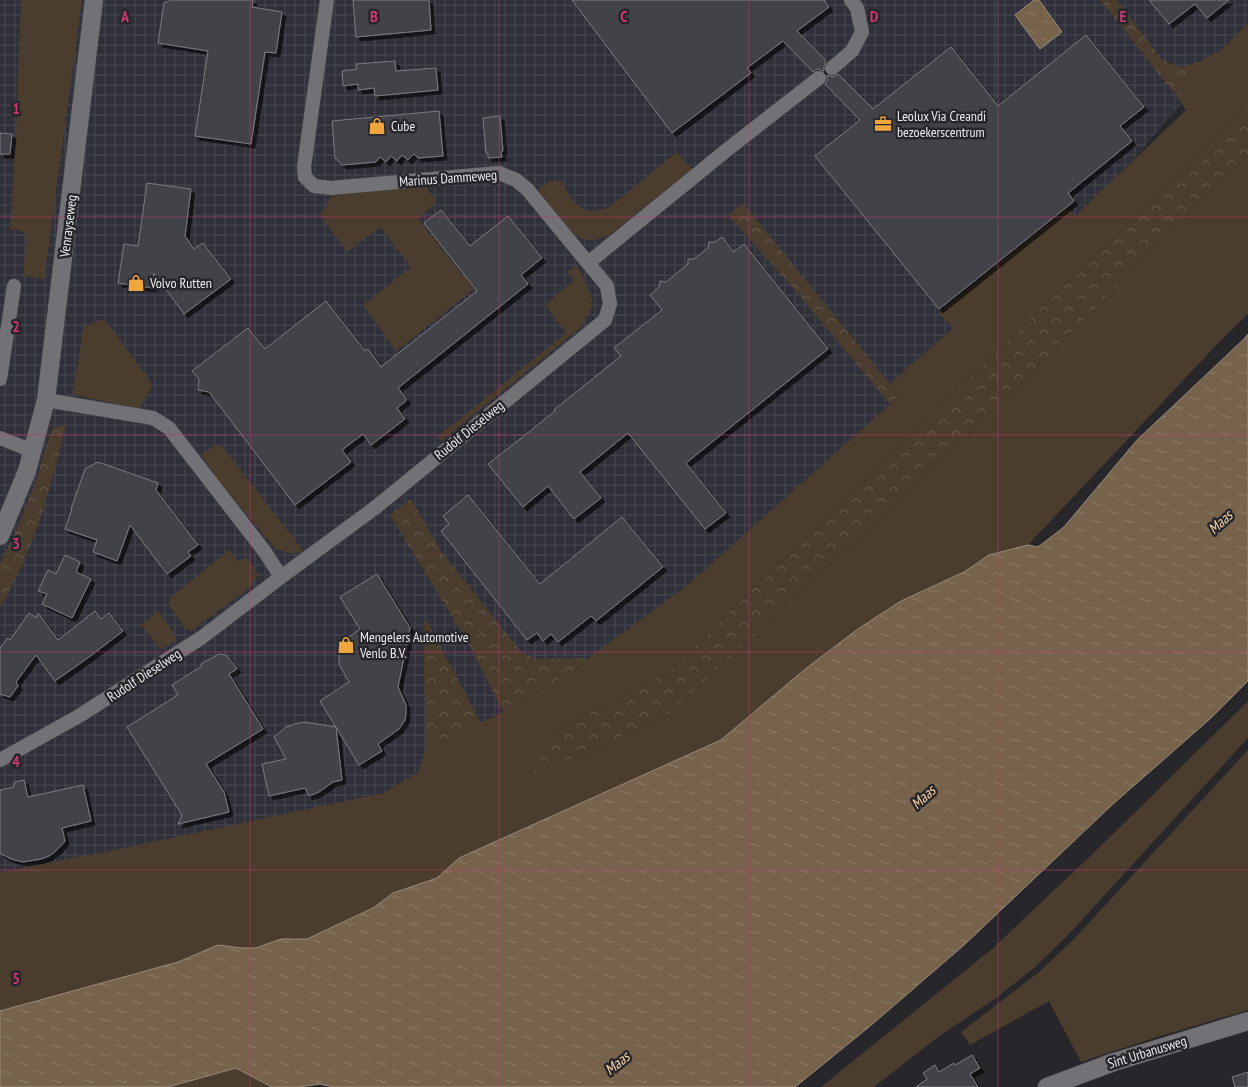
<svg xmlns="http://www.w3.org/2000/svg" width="1248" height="1087" viewBox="0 0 1248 1087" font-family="'PT Sans Narrow',sans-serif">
<defs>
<pattern id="industrial-grid" width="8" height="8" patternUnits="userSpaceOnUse" patternTransform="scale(1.25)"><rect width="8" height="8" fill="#30303a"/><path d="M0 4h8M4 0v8" fill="none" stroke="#44444d"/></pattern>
<pattern id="forest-crowns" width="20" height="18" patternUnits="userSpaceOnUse" patternTransform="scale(1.25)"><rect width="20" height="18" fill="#4a3d2e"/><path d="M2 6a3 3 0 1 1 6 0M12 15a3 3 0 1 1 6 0" fill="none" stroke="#64594d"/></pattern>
<pattern id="water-ripples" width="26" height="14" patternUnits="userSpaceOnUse" patternTransform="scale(1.25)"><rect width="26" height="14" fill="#77634b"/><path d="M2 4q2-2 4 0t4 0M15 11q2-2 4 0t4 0" fill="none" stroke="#8a7a65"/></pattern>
<filter id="shadow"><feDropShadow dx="4" dy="4" stdDeviation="0" flood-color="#0009"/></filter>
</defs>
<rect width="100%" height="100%" fill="#27272b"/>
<!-- industrial -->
<path fill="url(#industrial-grid)" d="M0,0H1248V38L1188,96L1094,205L890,383V404L689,584L583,665L418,773L383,793L0,876Z"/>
<!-- grass -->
<path fill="#4a3d2e" d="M21,0H82L46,266V279L23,276L25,250L27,241L25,233L19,230H10L16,134Z
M1248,30V107L705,636L668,673L553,732L534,774L591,752L671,712L902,498L1020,384L1248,154V314L1223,338L1028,545L989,555L964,572L901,601L858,629L804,670L721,740L459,858L437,878L393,893L373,908L307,939H281L257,948H242L218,945L178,962L0,1011V872L114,850L383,793L418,773L426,747L503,712L583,665L586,660L689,584L890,404L899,395L890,383L953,328L939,313L1067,206L1075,216L1186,110L1177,97Z
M677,152L692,169L610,234C601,238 593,242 583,239C569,234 548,202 538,190L549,181H563C567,196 578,212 596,211C600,210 604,209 608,208Z
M426,186L436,202L418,219L474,289L396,351L363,305L411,267L380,227L347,252L320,215L333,194Z
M577,265C581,276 595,296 592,306C591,312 583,322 580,328L441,441L437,437L566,333L545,305L574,280L567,271Z
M100,320H105L151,382V388L139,409L72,394L79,357L83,327Z
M220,445L225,450L305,553H288L275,548L263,534L222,485L201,455L212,447Z
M229,550L238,561L247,557L258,574L252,586L191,631L185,628L169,605L170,598Z
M158,611L175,635L176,641L160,649L141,625Z
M1248,701V738L1068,935L1034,968L996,998L938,1037L874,1087H821L992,949L1103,844Z
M1248,750V1010L1157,1037L1081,1062L1049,1001L970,1045L961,1032L1039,972L1074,939Z
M236,1068L272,1087H168Z"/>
<!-- forest -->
<path fill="url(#forest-crowns)" d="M1100,0H1117L1162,60L1180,67L1199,62L1221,50L1248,23V30L1177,97Z
M1248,107V154L1020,384L902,498L671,712L591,752L533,775L540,745L553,732L668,673L705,636Z
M743,203L899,395L890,404L787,281L728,215Z
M66,424C51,488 34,550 0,608V563L14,536L35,484L52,429Z
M411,499L441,551L522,653L537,659L583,658L586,660L583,665L503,712L470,646L390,515Z
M425,621H427L481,723L426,747L423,631Z"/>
<!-- water -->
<path fill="url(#water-ripples)" stroke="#9a8c7c" d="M1034,0H1039L1062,32L1040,49L1015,15Z
M1248,334V681L1211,718L1113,804L963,946L869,1027L795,1087H333L320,1084L299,1087H272L236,1068L168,1087H0V1011L178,962L218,945L242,948H256L281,939H307L373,908L393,893L437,878L459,858L721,740L804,670L858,629L901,601L964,572L989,555L1028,545L1038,547L1064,527L1137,440L1244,339Z"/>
<!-- building -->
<path fill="#434348" stroke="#7b7b81" filter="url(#shadow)" d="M172,0H253L252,7L282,12L276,53L265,52L251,144L195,136L208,51L158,43L164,3Z
M353,0H429L431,30L356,37Z
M572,0H824L829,7L797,31L826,61L824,66V71L818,69L813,72L783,41L747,68L751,73L672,133Z
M1149,0H1229L1207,18L1195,4L1169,24Z
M1086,35L1144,107L1120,126L1132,141L1068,193L1074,201L939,309L815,156L860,120L825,84L827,81V75L833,77L838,74L873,109L951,47L998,106Z
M395,61L396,71L436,68L438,90L375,96L374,88L358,90V84L343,86L342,71L357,69L356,64Z
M439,111L443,156L418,158L414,154L408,160L402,155L397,161L391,156L386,162L380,157L376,162L342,165L335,158L332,121Z
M500,116L503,151L501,152L502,157L488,158V153H486L483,118Z
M0,133L12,134L10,154H0Z
M147,183L191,189L185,236L194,249L203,243L231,279L184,314L154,273L152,288L118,283L124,244L138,246Z
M441,210L470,246L508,216L542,258L521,275L528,284L398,388L407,400L397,408L405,419L371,445L363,434L342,450L351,462L295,505L209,392L198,390L199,379L192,371L248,328L265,349L326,301L365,351L368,349L381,367L477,291L424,223Z
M722,237L734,252L744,244L828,349L686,463L726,513L705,529L628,433L580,472L601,498L574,519L548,486L523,507L488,464L524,436L555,411L554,410L621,356L614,348L662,310L650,295L659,287L660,281L666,282L688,264V259H694L708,248L709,242H715Z
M98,462L158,483L156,490L198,545L188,552L191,556L167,574L130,525L117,561L93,552L97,540L65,529L72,509H71L85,469Z
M468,495L540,584L622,517L663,567L596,621L591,616L558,642L551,634L543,641L537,633L527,640L441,531L449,524L443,516Z
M65,555L80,562L76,572L91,579L72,618L42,604L47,594L38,591L48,570L56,574Z
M377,574L410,628L398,687L406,705V713L405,720L399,729L378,744L382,751L359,765L320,701L349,682L339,664V655L340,647L345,640L360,629L340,597Z
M95,611L101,619L109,613L123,631L89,657L55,681L36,655L16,682L18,686L10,697L0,694V648L8,638L10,640L29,613L36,618L38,613L58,640Z
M219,654L226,655L237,669L229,674L263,729L206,764L224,792L229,812L178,824L182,815L127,727L178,695L172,685L202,666L201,664Z
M304,722L336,727L342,780L333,782L319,792L309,796L305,788L269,796L262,764L286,759L274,737L286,727L294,724Z
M24,780L28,797L83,785L91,821L62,828L65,841L57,850L49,856L41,859L23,862L11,859L0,853V790L14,787V782Z
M972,1055L980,1068L970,1074L978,1087H916L927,1079L923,1073L935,1065L939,1072L954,1063L955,1065Z
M1248,1072V1087H1235L1232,1077Z"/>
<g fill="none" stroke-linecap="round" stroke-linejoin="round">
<!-- minor casing -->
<g stroke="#454548" stroke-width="15">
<path id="minor" d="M832,68L852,51L862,32L857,8L851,0
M588,263L728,149L819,78
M0,379L14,286
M46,400L153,418L169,428L265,552L281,577
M0,438L33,451
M0,760L79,716L201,638L281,577L376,507L605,320L610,304L607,286L527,189L516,180L499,173L331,188L314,186L305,177L304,167L327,0"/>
</g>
<!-- tertiary casing -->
<g stroke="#454548" stroke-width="19">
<path id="tertiary" d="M0,536L27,471L46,400L94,0
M1047,1087L1114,1062L1248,1021"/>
</g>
<!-- minor -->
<use href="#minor" stroke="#717176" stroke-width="14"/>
<!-- tertiary -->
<use href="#tertiary" stroke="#717176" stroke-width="18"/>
</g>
<!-- grid -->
<path fill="none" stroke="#c83871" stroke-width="1" stroke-opacity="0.55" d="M250,0V1087M499,0V1087M749,0V1087M998,0V1087M0,217H1248M0,435H1248M0,652H1248M0,870H1248"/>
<!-- icons -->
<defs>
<g id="office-bare" transform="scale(1.35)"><path d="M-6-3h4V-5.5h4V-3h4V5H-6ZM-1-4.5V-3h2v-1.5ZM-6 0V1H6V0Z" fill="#f0a63f" stroke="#27272b" stroke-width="2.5" paint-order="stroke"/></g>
<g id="shop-bare" transform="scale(1.35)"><path d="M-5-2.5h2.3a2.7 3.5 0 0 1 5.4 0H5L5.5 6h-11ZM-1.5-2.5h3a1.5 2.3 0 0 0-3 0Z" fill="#f0a63f" stroke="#27272b" stroke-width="2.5" paint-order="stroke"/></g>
</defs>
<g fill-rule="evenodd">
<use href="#office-bare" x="883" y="124"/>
<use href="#shop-bare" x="377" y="126"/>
<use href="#shop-bare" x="136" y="283"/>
<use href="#shop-bare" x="346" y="645"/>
</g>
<g text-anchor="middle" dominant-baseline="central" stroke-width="5" stroke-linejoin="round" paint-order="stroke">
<!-- poi labels -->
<g font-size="14" fill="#ebebee" stroke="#27272b" text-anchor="start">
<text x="897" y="116">Leolux Via Creandi<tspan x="897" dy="16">bezoekerscentrum</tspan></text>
<text x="391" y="126">Cube</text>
<text x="150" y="283">Volvo Rutten</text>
<text x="360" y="637">Mengelers Automotive<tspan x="360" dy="16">Venlo B.V.</tspan></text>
</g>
<!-- street labels -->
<g font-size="14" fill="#ebebee" stroke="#27272b">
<text transform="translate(448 178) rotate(-4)">Marinus Dammeweg</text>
<text transform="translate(68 226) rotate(-83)">Venrayseweg</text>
<text transform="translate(469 430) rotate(-39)">Rudolf Dieselweg</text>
<text transform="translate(144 675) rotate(-33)">Rudolf Dieselweg</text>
<text transform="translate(1147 1052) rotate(-17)">Sint Urbanusweg</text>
</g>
<!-- water labels -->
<g font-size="15" font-style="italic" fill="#fdd5a8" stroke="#27272b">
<text transform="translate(1220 522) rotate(-43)">Maas</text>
<text transform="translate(923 797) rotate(-43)">Maas</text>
<text transform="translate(617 1063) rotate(-39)">Maas</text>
</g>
</g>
<g font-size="16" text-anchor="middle" font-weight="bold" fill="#c83871" stroke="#27272b" stroke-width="5" stroke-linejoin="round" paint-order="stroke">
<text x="125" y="22">A</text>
<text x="374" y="22">B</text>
<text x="624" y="22">C</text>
<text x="874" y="22">D</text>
<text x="1123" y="22">E</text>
<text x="16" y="114">1</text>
<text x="16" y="332">2</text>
<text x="16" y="549">3</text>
<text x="16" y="767">4</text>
<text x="16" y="984">5</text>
</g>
</svg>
